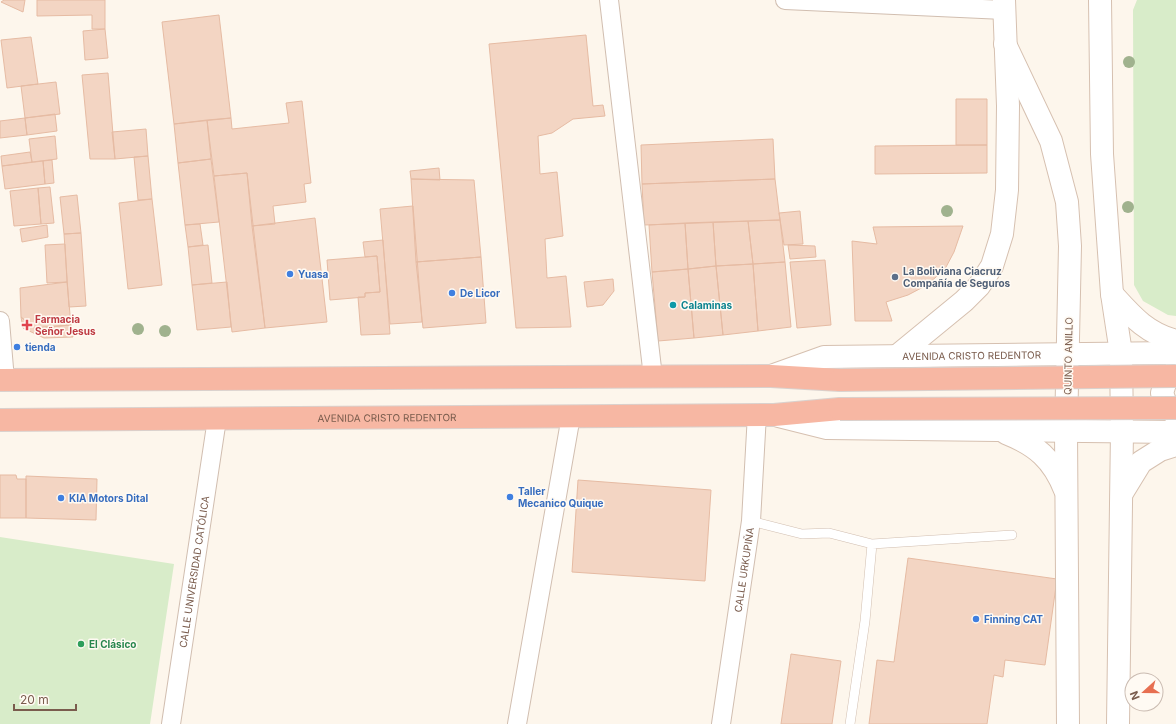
<svg xmlns="http://www.w3.org/2000/svg" width="1176" height="724" viewBox="0 0 1176 724" font-family="Inter,sans-serif">
<rect width="100%" height="100%" fill="#fdf6ec"/>
<!-- green -->
<path fill="#d8ecc9" d="M1137,0H1176V316L1168,315L1143,301L1134,285L1133,10Z
M0,537L174,564L150,724H0Z"/>
<!-- building -->
<path fill="#f3d5c3" stroke="#e6bba3" d="M4,0H25L23,12L1,2Z
M37,0H105V29H92V15L37,16Z
M219,15L231,118L174,124L162,22Z
M105,29L108,58L85,60L83,31Z
M586,35L593,106L603,105L605,116L573,119L552,133L538,136L540,174L557,172L563,236L545,239L547,278L566,276L571,327L516,328L489,44Z
M31,37L38,84L7,88L1,40Z
M108,73L115,159H90L82,75Z
M56,82L60,114L25,118L21,86Z
M956,99H987V145H956Z
M302,101L311,183L304,184L306,202L273,206L275,224L252,226L247,173L214,176L207,120L231,118L232,129L289,123L286,103Z
M55,114L57,131L27,135L25,118Z
M25,118L27,135L0,138V121Z
M207,120L211,159L178,163L174,124Z
M146,129L148,156L115,159L112,132Z
M55,136L57,159L32,162L29,139Z
M773,139L775,179L642,184L641,145Z
M987,145V173L875,174V146Z
M30,152L32,162L2,166L1,156Z
M148,156L152,199L138,200L134,157Z
M211,159L219,222L185,225L178,163Z
M52,160L54,183L45,184L43,161Z
M43,161L45,184L5,189L2,166Z
M439,168L440,180L411,179L410,171Z
M247,173L265,328L232,332L214,176Z
M411,179L474,180L481,257L416,262Z
M775,179L780,220L644,225L642,184Z
M50,187L54,223L41,224L38,188Z
M38,188L41,224L14,226L10,191Z
M77,195L81,233L64,234L60,197Z
M152,199L162,285L128,289L119,203Z
M413,206L422,322L390,324L380,209Z
M800,211L803,244L784,245L779,213Z
M315,218L327,322L265,328L252,226Z
M780,220L785,262L753,264L748,221Z
M748,221L753,264L716,266L713,222Z
M713,222L716,266L688,269L685,223Z
M685,223L688,269L652,272L649,225Z
M200,224L203,245L188,247L185,225Z
M47,225L48,237L22,242L20,229Z
M963,226L954,252L945,269L927,285L908,295L886,302L892,321H855L852,241L877,244L873,227Z
M81,233L86,306L69,307L64,234Z
M383,240L390,334L361,335L358,297H365V293L380,292L377,256L365,257L363,242Z
M65,244L67,282L47,283L45,245Z
M208,245L212,283L192,285L188,247Z
M788,245L815,246L816,257L790,259Z
M377,256L380,292L365,293V297L330,300L327,260Z
M481,257L486,323L423,328L416,262Z
M825,260L831,325L797,328L790,262Z
M785,262L791,327L758,331L753,264Z
M753,264L758,331L723,335L716,266Z
M716,266L723,335L694,338L688,269Z
M688,269L694,338L658,341L652,272Z
M613,279L614,291L603,305L587,307L584,282Z
M67,282L71,325L34,328L21,317L20,288Z
M227,282L231,327L197,330L192,285Z
M21,317L34,328L71,325L73,337L44,338L23,328Z
M0,475H16L17,479H26V518H0Z
M26,476L97,479L96,520L26,518Z
M578,480L711,490L705,581L572,572Z
M908,558L1057,579L1045,665L1005,660L1003,677L994,675L987,724H869L877,660L894,662Z
M791,654L841,661L832,724H781Z"/>
<g fill="none" stroke-linecap="round" stroke-linejoin="round">
<!-- lane casing -->
<g stroke="#d1beb0" stroke-width="10">
<path id="lane" d="M751,521L802,534L829,533L872,544L865,621L850,724
M872,544L1012,535"/>
</g>
<!-- street casing -->
<g stroke="#d1beb0" stroke-width="20">
<g id="street">
<path d="M609,0L653,377"/>
<path d="M785,0L1004,10"/>
<path d="M0,321L5,380"/>
<path id="s1" d="M171,724L217,419"/>
<path d="M517,724L571,416"/>
<path id="s2" d="M721,724L751,521L757,414"/>
</g>
</g>
<!-- secondary casing -->
<g stroke="#d6c0b0" stroke-width="24">
<g id="secondary">
<path d="M1100,0L1102,154L1112,294L1121,353L1122,431L1118,724"/>
<path d="M1005,44L1051,141L1067,202L1070,246L1066,431L1068,724"/>
<path d="M1112,294C1132,316 1146,333 1176,341"/>
<path d="M897,356L964,301L979,286L992,266L1002,234L1007,190L1008,106L1004,0"/>
<path d="M1176,370L1166,380L1162,393L1167,407L1176,415"/>
<path id="s3" d="M771,376L824,357L1176,353"/>
<path d="M779,416L827,428L1176,432"/>
<path d="M1006,433C1036,445 1053,459 1065,490"/>
<path d="M1122,493L1141,462L1160,450L1176,445"/>
</g>
</g>
<!-- highway casing -->
<g stroke="#dad1cd" stroke-width="24">
<g id="highway">
<path d="M0,380L771,376L840,380"/>
<path id="s4" d="M0,420L774,415L840,409"/>
</g>
</g>
<!-- lane -->
<use href="#lane" stroke="#fff" stroke-width="9"/>
<!-- street -->
<use href="#street" stroke="#fff" stroke-width="18"/>
<!-- secondary -->
<use href="#secondary" stroke="#fff" stroke-width="22"/>
<!-- highway -->
<use href="#highway" stroke="#f7b7a3" stroke-width="22"/>
<!-- highway-bridge casing -->
<g stroke="#dad1cd" stroke-width="24" stroke-linecap="butt">
<path id="highway-bridge" d="M840,380L1176,376
M840,409L1176,408"/>
</g>
<!-- highway-bridge -->
<use href="#highway-bridge" stroke="#f7b7a3" stroke-width="22"/>
</g>
<!-- trees -->
<g fill="#a0b28e">
<circle cx="1129" cy="62" r="6"/>
<circle cx="1128" cy="207" r="6"/>
<circle cx="947" cy="211" r="6"/>
<circle cx="138" cy="329" r="6"/>
<circle cx="165" cy="331" r="6"/>
</g>
<!-- markers -->
<g fill="#3f7fe0" stroke="#fffaf3" stroke-width="1.5">
<circle cx="290" cy="274" r="4"/>
<circle cx="452" cy="293" r="4"/>
<circle cx="17" cy="347" r="4"/>
<circle cx="510" cy="497" r="4"/>
<circle cx="61" cy="498" r="4"/>
<circle cx="976" cy="619" r="4"/>
</g>
<circle fill="#5c6f8a" stroke="#fffaf3" stroke-width="1.5" cx="895" cy="277" r="4"/>
<circle fill="#0f9aa8" stroke="#fffaf3" stroke-width="1.5" cx="673" cy="305" r="4"/>
<path fill="#e0444e" stroke="#fffaf3" stroke-width="1.5" d="M25 319h4v4h4v4h-4v4h-4v-4h-4v-4h4z"/>
<circle fill="#2e9e5b" stroke="#fffaf3" stroke-width="1.5" cx="81" cy="644" r="4"/>
<g text-anchor="middle" dominant-baseline="central" stroke-width="3" stroke-linejoin="round" paint-order="stroke">
<!-- service labels -->
<g font-size="10" font-weight="bold" fill="#4e5e75" stroke="#fffaf3" text-anchor="start">
<text x="903" y="271">La Boliviana Ciacruz<tspan x="903" dy="12">Compañía de Seguros</tspan></text>
</g>
<!-- shop labels -->
<g font-size="10" font-weight="bold" fill="#366cbe" stroke="#fffaf3" text-anchor="start">
<text x="298" y="274">Yuasa</text>
<text x="460" y="293">De Licor</text>
<text x="25" y="347">tienda</text>
<text x="518" y="491">Taller<tspan x="518" dy="12">Mecanico Quique</tspan></text>
<text x="69" y="498">KIA Motors Dital</text>
<text x="984" y="619">Finning CAT</text>
</g>
<!-- culture labels -->
<g font-size="10" font-weight="bold" fill="#0d838f" stroke="#fffaf3" text-anchor="start">
<text x="681" y="305">Calaminas</text>
</g>
<!-- health labels -->
<g font-size="10" font-weight="bold" fill="#be3a42" stroke="#fffaf3" text-anchor="start">
<text x="35" y="319">Farmacia<tspan x="35" dy="12">Señor Jesus</tspan></text>
</g>
<!-- street labels -->
<g font-size="10" fill="#7a5c4d" stroke="#fffaf3">
<text stroke="none"><textPath href="#s3" startOffset="204">AVENIDA CRISTO REDENTOR</textPath></text>
<text transform="translate(1068 356) rotate(-89)">QUINTO ANILLO</text>
<text stroke="none"><textPath href="#s4" startOffset="387">AVENIDA CRISTO REDENTOR</textPath></text>
<text stroke="none"><textPath href="#s2" startOffset="156">CALLE URKUPIÑA</textPath></text>
<text stroke="none"><textPath href="#s1" startOffset="154">CALLE UNIVERSIDAD CATÓLICA</textPath></text>
</g>
<!-- leisure labels -->
<g font-size="10" font-weight="bold" fill="#27864d" stroke="#fffaf3" text-anchor="start">
<text x="89" y="644">El Clásico</text>
</g>
</g>
<!-- north arrow -->
<g transform="translate(1144 692) rotate(249)"><circle r="19" fill="#fffaf3" stroke="#cabbb1"/>
<path d="M0-3L7 15L0 10L-7 15Z" fill="#e76f51"/>
<text y="-6" font-size="11" font-weight="bold" text-anchor="middle" fill="#7a5c4d">N</text>
</g>
<!-- scale -->
<path d="M14 704v6h62v-6" fill="none" stroke="#7a5c4d" stroke-width="2"/>
<text x="20" y="704" font-size="12" fill="#7a5c4d" stroke="#fffaf3" stroke-width="3" paint-order="stroke">20 m</text>
</svg>
